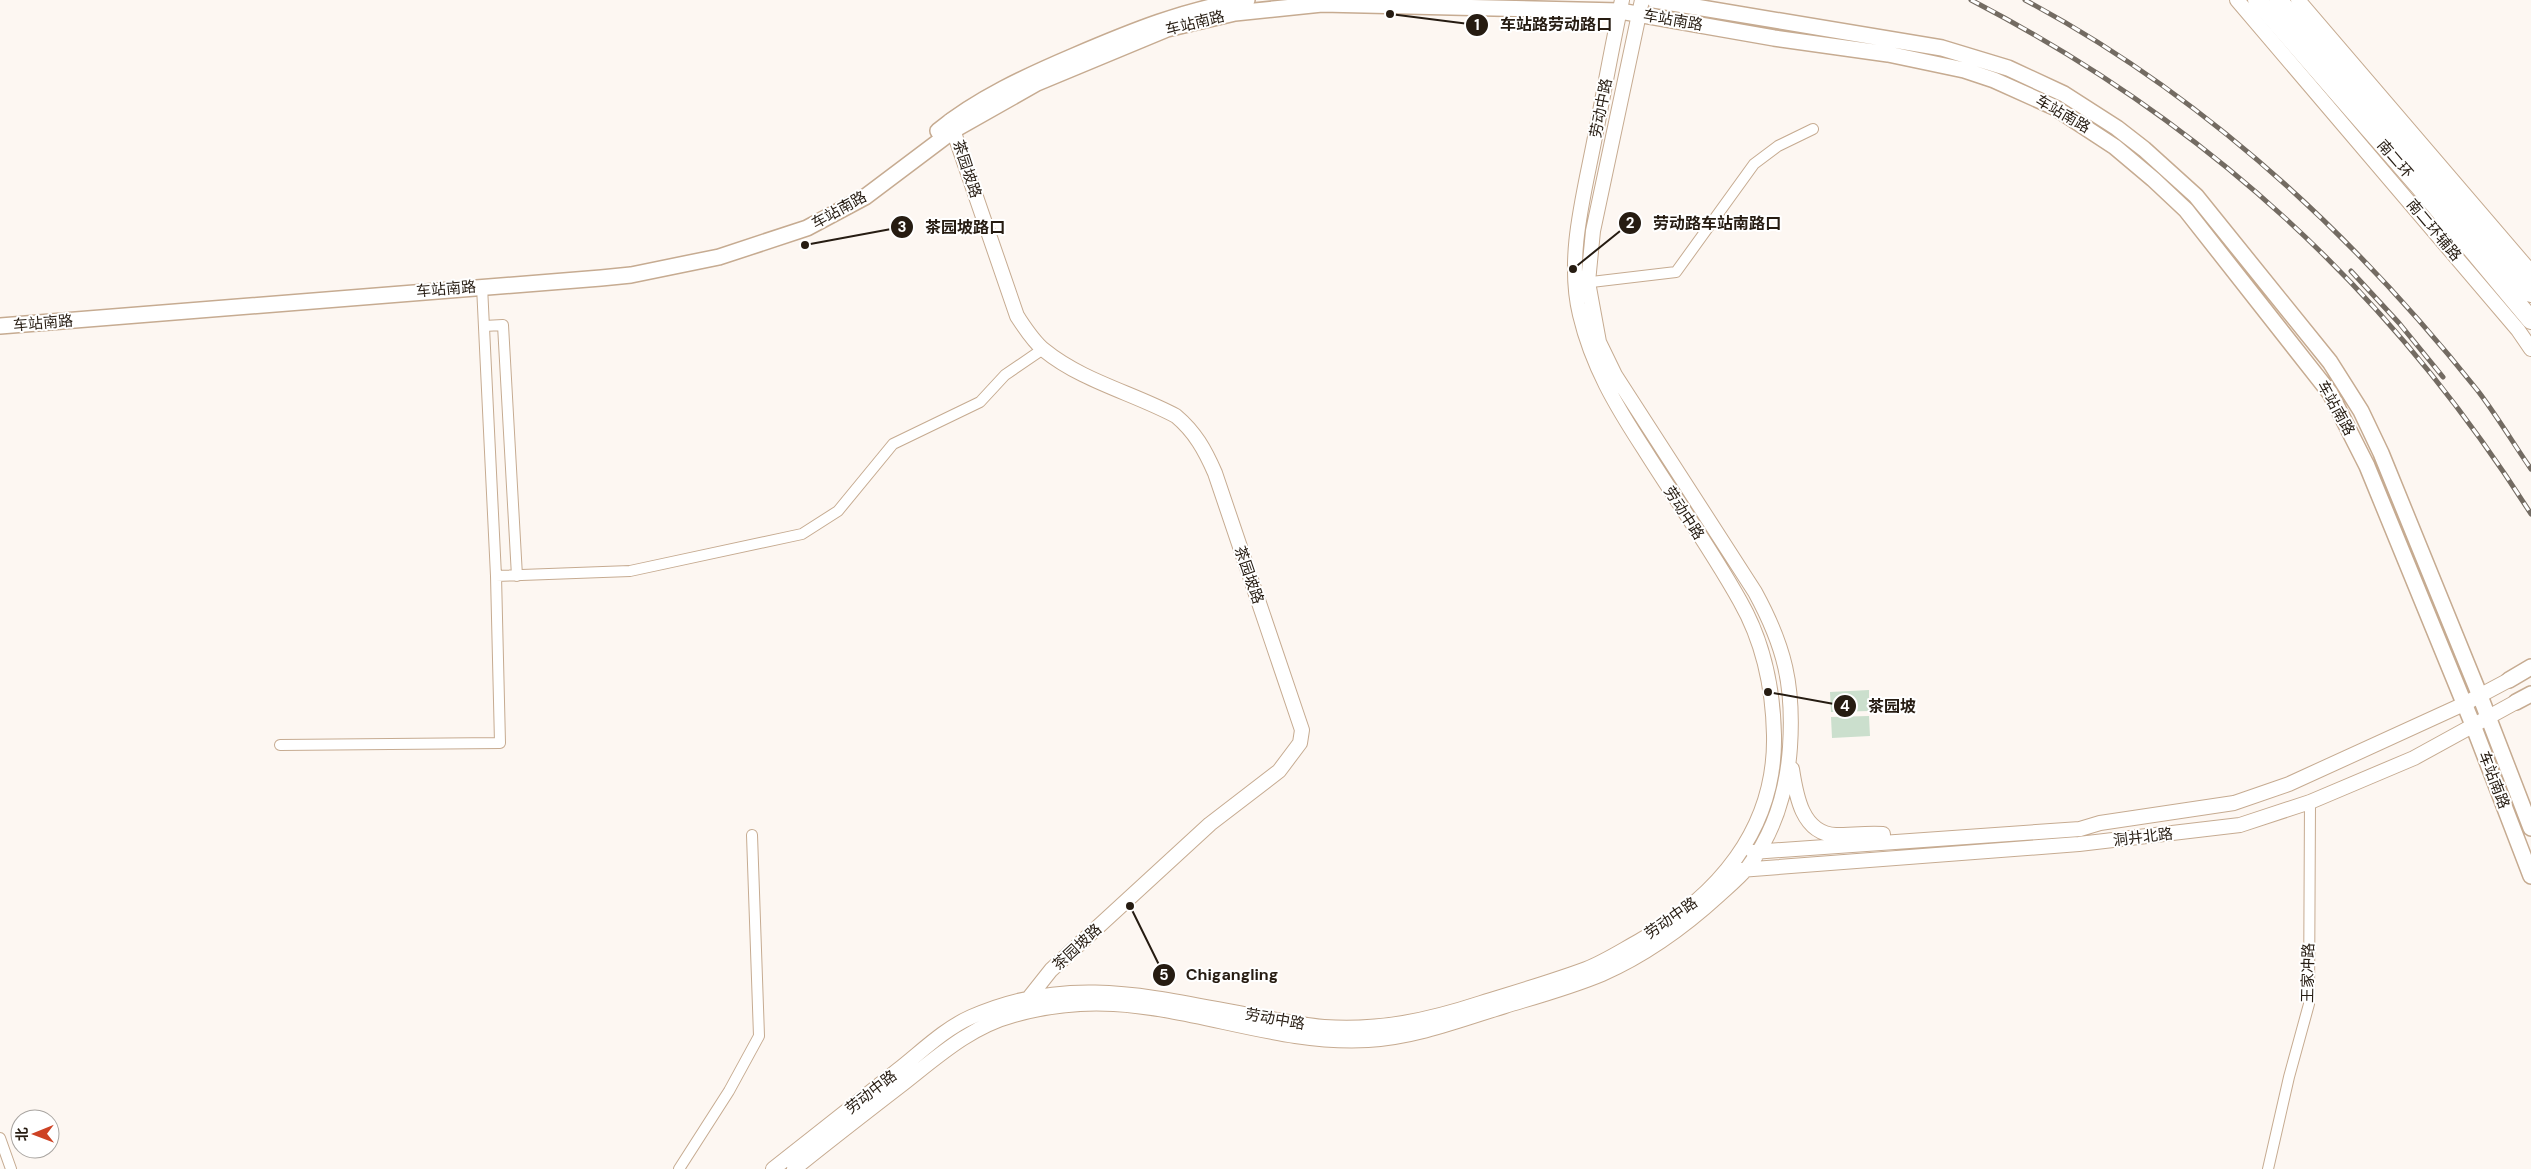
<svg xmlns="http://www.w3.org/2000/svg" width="2531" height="1169" viewBox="0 0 2531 1169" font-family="'DM Sans','Noto Sans SC',sans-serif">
<rect width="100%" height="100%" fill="#fdf7f2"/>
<!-- green -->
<path fill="#cbdfcd" d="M1869,690V711L1831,712L1830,692Z
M1869,716L1870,736L1832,738L1831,717Z"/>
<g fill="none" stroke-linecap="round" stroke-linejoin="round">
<!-- street casing -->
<g stroke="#c6ab91" stroke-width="12">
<path id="street" d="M1583,283L1676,272L1754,164L1778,146L1813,129
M484,326L503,325L517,576
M496,576L630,571L802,534L838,511L893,444L980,402L1005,375L1043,349
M280,745L500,743L496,576L482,286
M0,1138L11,1169
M679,1169L729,1091L759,1036L752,835
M2268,1169L2289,1077L2309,1004L2310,802"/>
</g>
<!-- secondary casing -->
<g stroke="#c6ab91" stroke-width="16">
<path id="secondary" d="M2237,0L2518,330L2531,349
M2298,0L2531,272
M950,121L1017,316C1025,328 1033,341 1044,350C1082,381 1133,393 1176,416C1195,432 1205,450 1215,473L1302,730L1300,743L1279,771L1210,824L1051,970L1028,999
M1792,769C1796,795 1802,834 1836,835C1851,835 1867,833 1883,834
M1753,852L2080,829L2100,823L2234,803L2289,784L2464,704L2509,680
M1740,870L2079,844L2240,825L2310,802L2414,758L2516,702
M773,1169C815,1136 857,1103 898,1070C921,1052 944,1029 971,1017C1070,973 1154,998 1255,1016C1278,1020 1301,1025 1324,1027C1379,1031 1429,1020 1481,1003C1516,992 1551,982 1586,969C1604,962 1621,951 1639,941C1717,897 1776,830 1774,735C1773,688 1764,643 1740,601C1711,549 1676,500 1644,449C1616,406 1592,366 1580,315C1566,257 1584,195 1595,137C1604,92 1612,46 1622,0
M794,1169C829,1141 865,1113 900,1086C936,1058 969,1027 1014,1015C1046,1006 1081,1002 1114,1004C1200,1009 1282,1045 1368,1040C1416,1037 1460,1020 1505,1006C1538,996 1571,987 1602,974C1645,955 1684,927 1719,895C1729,886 1740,877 1748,867C1774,833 1787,790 1790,747C1794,686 1785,647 1755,592L1615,375L1599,342L1588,282L1593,231L1642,0"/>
</g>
<!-- primary casing -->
<g stroke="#c6ab91" stroke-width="18">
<path id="primary" d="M1654,0L1942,48L2008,68L2064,94L2117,128L2144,149L2196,196L2330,362L2361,411L2381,453L2480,696L2531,828
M938,131C977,99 1027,76 1074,56C1130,32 1186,9 1247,0
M0,326L601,278L631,275L719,257L807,228L865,197L954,130L1037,83L1167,29L1235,13L1322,4L1620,11L1774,38L1888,54L1964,70L1994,80L2054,107L2115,147L2153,179L2186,210L2330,393L2367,466L2473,725L2531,876
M2509,680L2531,667
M2516,702L2531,694"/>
</g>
<!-- highway casing -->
<g stroke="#c6ab91" stroke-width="20">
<path id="highway" d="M2257,0L2420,187L2531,320
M2278,0L2531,293"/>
</g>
<!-- street -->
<use href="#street" stroke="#fff" stroke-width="10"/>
<!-- secondary -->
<use href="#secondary" stroke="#fff" stroke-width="14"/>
<!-- primary -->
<use href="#primary" stroke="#fff" stroke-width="15"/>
<!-- highway -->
<use href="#highway" stroke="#fff" stroke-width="18"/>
<!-- rail casing -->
<g stroke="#736b62" stroke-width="5">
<path id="rail" d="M1971,0C2206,122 2389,290 2531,514
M2025,0C2203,95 2353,234 2478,391C2497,416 2513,443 2531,469
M2351,271L2399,323L2443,377"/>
</g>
<!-- rail -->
<use href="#rail" stroke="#fff" stroke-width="3" stroke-dasharray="9" stroke-linecap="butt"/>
</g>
<g text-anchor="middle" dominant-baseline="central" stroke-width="4" stroke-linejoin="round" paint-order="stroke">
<!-- street labels -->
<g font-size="15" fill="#261c12" stroke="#fff">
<text transform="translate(1673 20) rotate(10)">车站南路</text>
<text transform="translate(1195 23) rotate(-14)">车站南路</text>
<text transform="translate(1601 108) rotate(-79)">劳动中路</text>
<text transform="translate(2063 114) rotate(30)">车站南路</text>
<text transform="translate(2395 159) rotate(49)">南二环</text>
<text transform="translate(967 169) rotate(72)">茶园坡路</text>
<text transform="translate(839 210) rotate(-29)">车站南路</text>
<text transform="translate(2434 230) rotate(50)">南二环辅路</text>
<text transform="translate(446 289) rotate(-5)">车站南路</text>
<text transform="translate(43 323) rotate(-5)">车站南路</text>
<text transform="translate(2336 408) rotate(61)">车站南路</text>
<text transform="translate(1684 513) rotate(57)">劳动中路</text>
<text transform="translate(1249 575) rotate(71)">茶园坡路</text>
<text transform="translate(2494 780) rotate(69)">车站南路</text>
<text transform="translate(2143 837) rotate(-7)">洞井北路</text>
<text transform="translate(1671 918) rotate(-35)">劳动中路</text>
<text transform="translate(1077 947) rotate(-43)">茶园坡路</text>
<text transform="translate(2308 973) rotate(-89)">王家冲路</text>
<text transform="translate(1275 1019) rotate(10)">劳动中路</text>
<text transform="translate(871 1092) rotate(-38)">劳动中路</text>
</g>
</g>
<!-- callouts -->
<path fill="none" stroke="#261c12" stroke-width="2" d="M1390 14L1477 25M1573 269L1630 223M805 245L902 227M1768 692L1845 706M1130 906L1164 975"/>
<g fill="#261c12" stroke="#fff" stroke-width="2">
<circle cx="1390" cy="14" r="5"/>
<circle cx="1573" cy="269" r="5"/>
<circle cx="805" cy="245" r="5"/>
<circle cx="1768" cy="692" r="5"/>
<circle cx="1130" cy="906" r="5"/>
<circle cx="1477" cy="25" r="12"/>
<circle cx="1630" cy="223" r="12"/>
<circle cx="902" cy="227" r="12"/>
<circle cx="1845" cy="706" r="12"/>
<circle cx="1164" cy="975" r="12"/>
</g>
<g font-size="15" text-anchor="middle" font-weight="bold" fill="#fff">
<text x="1477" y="30">1</text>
<text x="1630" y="228">2</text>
<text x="902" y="232">3</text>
<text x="1845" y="711">4</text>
<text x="1164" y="980">5</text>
</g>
<g font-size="16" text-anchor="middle" font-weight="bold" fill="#261c12" stroke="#fff" stroke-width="4" stroke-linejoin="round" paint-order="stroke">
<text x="1556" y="30">车站路劳动路口</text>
<text x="1717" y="229">劳动路车站南路口</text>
<text x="965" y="233">茶园坡路口</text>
<text x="1892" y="712">茶园坡</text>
<text x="1232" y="980">Chigangling</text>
</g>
<!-- north arrow -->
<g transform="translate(35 1134) rotate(269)"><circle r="24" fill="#ffffff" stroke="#a8a4a0"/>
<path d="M0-4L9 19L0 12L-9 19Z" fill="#cd4224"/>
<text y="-8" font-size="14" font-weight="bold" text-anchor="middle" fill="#261c12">北</text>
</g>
</svg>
